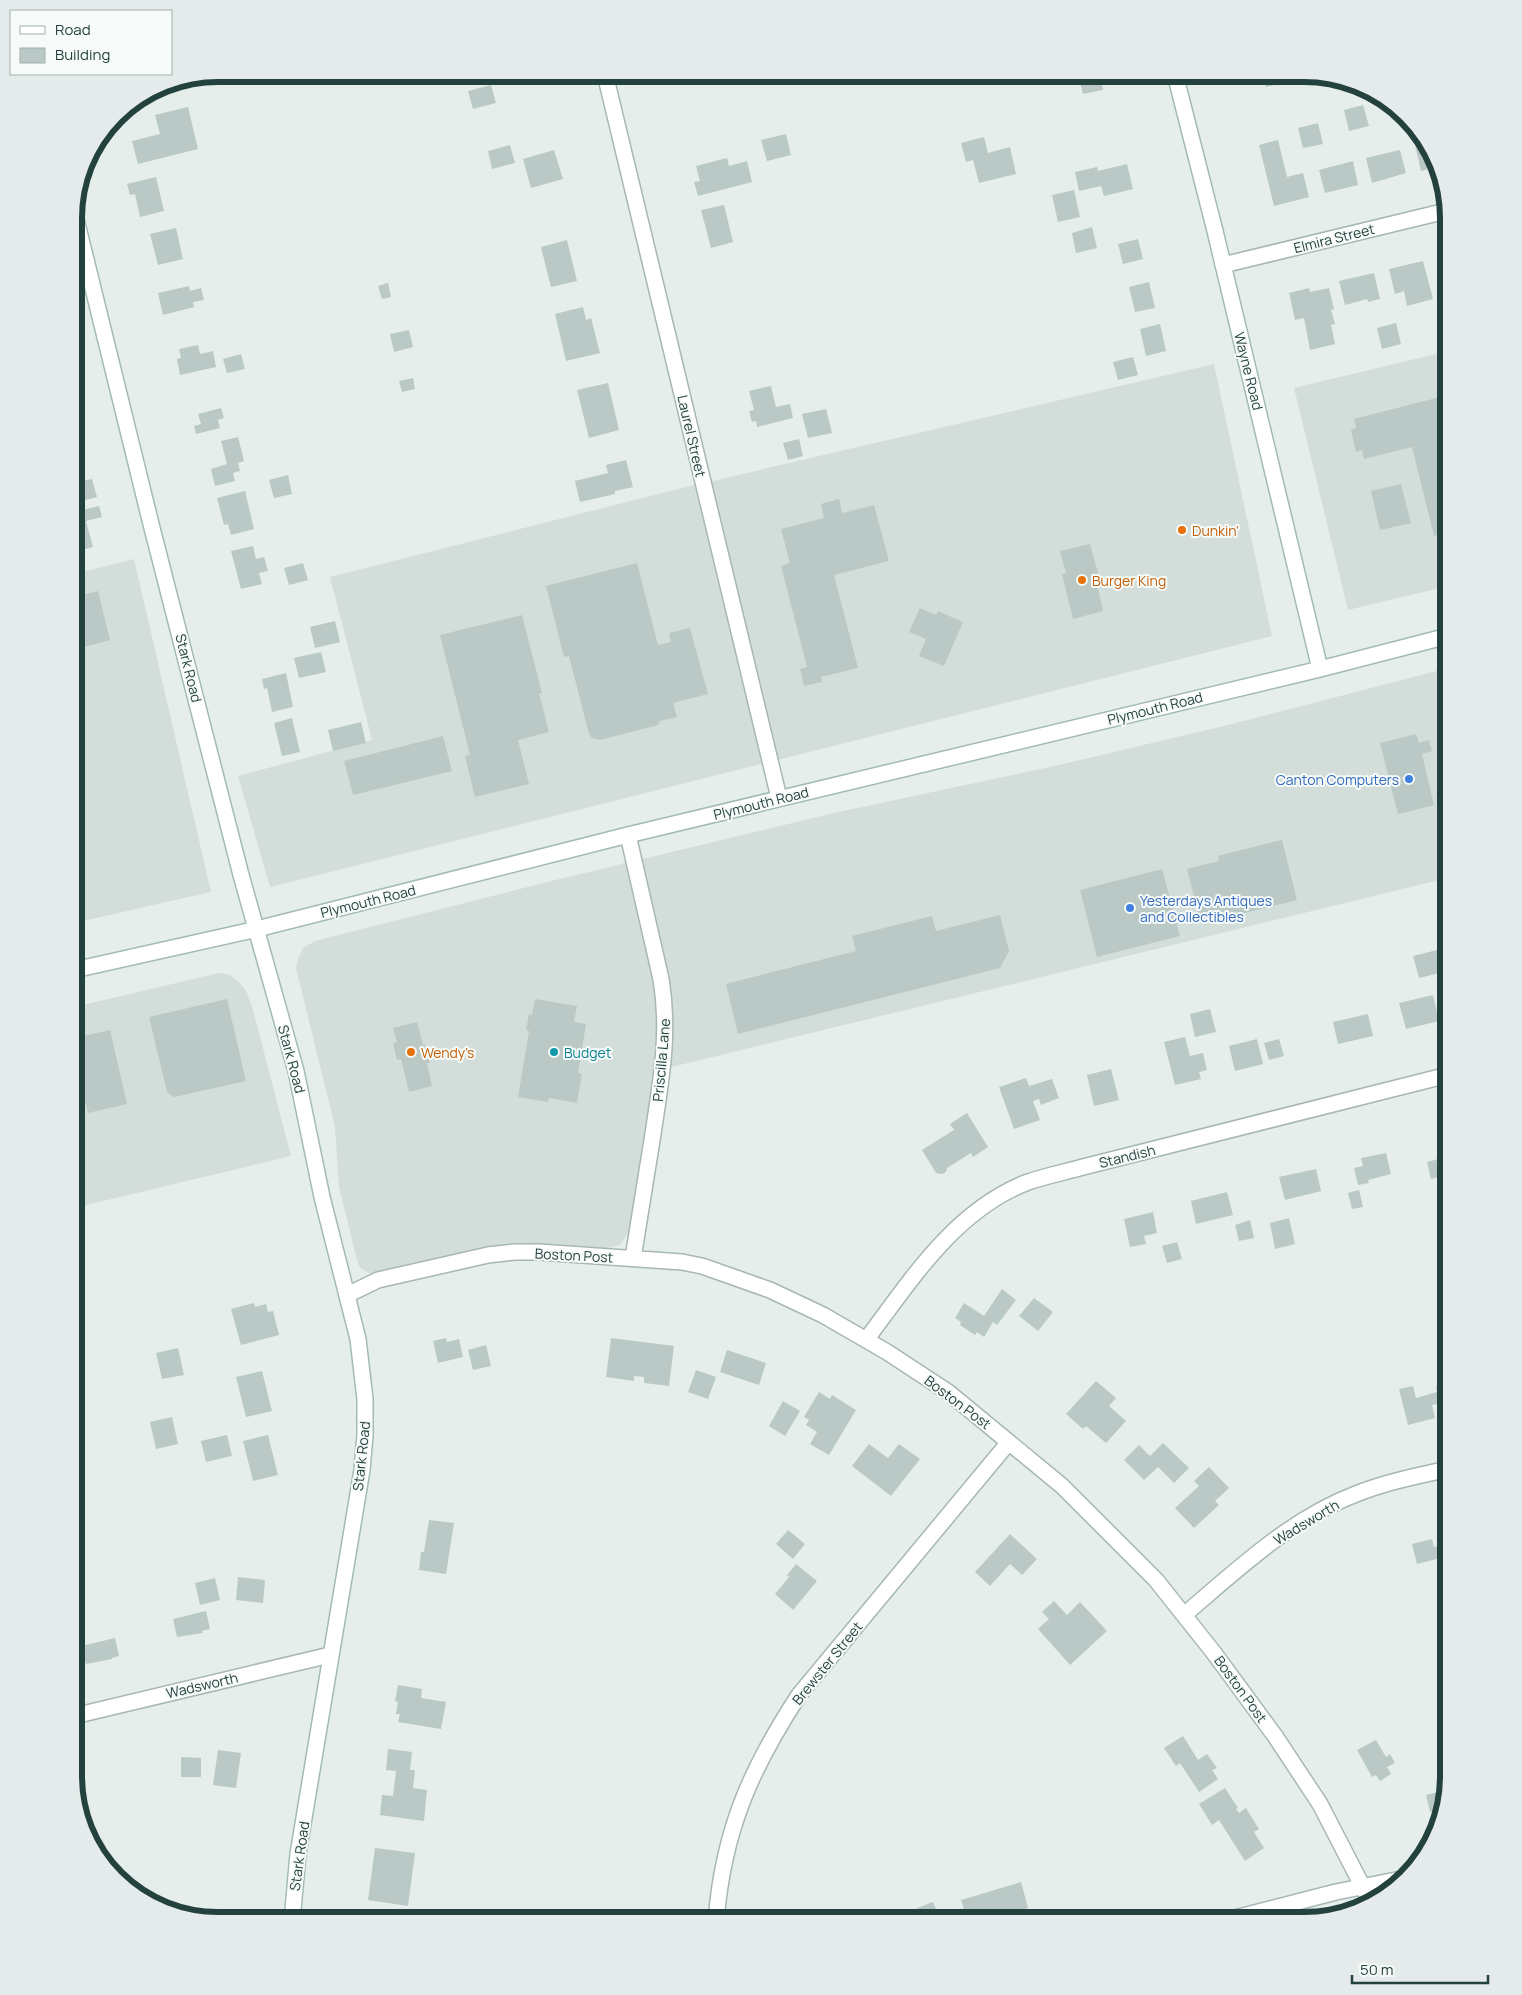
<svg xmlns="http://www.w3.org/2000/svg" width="1522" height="1995" viewBox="0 0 1522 1995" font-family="Manrope,sans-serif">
<rect width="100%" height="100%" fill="#e5eeeb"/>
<!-- built -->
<path fill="#d3deda" d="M1448,351V586L1348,610L1294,388Z
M1214,364L1272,636L270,887L238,776L372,740L330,577L682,488Z
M134,559L211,892L74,923V574Z
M1448,668V878L655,1071L629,1231L620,1245L599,1250L529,1246L382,1274H371L362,1269L358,1264L339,1187L335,1127L296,968L298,959L303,948L315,941L543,883L834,813L1059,765L1232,724Z
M219,973L230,975L239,982L246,991L252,1006L291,1156L74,1208V1007Z"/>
<!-- building -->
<path fill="#bac9c5" d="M1078,74H1099L1103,90L1083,94Z
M1263,74H1295V75L1289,76L1290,81L1266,87Z
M491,85L496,103L473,109L468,91Z
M1363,105L1369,126L1349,131L1344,110Z
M188,107L198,149L138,164L132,141L160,134L155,115Z
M1397,113L1408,123L1400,125Z
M1318,123L1323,144L1303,148L1298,128Z
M786,134L791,155L767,161L761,140Z
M984,137L988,153L1010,147L1016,174L979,183L973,160L966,162L961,143Z
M1278,140L1287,177L1303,173L1309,197L1274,206L1259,145Z
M1425,143L1433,168L1421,171L1415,145Z
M510,145L515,163L492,169L488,151Z
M554,150L563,179L531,188L523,159Z
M1400,150L1406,173L1372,183L1366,158Z
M727,158L729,166L747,161L752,182L698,196L694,182L700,181L696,166Z
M1353,161L1358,185L1325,193L1319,170Z
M1127,164L1133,189L1104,196L1101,186L1079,191L1075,172L1097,167L1098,171Z
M156,177L164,211L140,217L135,194L130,195L127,184Z
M1074,190L1080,217L1058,222L1052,195Z
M724,205L733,242L711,248L701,210Z
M1092,227L1097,248L1076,253L1072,233Z
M176,228L183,259L158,265L150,234Z
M1138,239L1143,259L1123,264L1118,244Z
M567,240L577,281L551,287L541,247Z
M1448,254V280L1444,281L1438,257Z
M1423,261L1433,299L1407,306L1404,291L1395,294L1389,269Z
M1374,273L1380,299L1368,302L1367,299L1345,305L1339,281Z
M1149,282L1155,308L1135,312L1129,287Z
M388,283L391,297L382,299L378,286Z
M189,286L190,291L201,288L204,300L193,302L194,307L163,315L158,293Z
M1309,288L1310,292L1329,288L1334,309L1331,310L1335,324L1331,325L1335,344L1310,350L1304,318L1295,320L1289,293Z
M583,307L586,320L591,318L600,353L566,361L555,314Z
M1396,323L1401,344L1382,349L1377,328Z
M1160,324L1166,351L1146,356L1140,329Z
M409,330L413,347L394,352L390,334Z
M198,345L200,354L213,351L216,367L180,375L177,359L181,358L179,349Z
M241,354L245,369L227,373L223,359Z
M1133,357L1138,375L1118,380L1113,362Z
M413,378L415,389L402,392L399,381Z
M608,383L619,430L589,438L577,390Z
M771,386L776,407L790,404L793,418L757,427L756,421L752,422L749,411L754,410L749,391Z
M1448,395V439L1445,440L1448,452V532L1434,536L1412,447L1364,459L1362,450L1356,452L1351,430L1356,428L1354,419Z
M221,408L224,418L218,420L220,428L196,434L194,426L201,424L198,414Z
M826,409L832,433L808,438L802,414Z
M74,410L79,428L74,430Z
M238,437L244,461L238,463L240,471L233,473L235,481L215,486L211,469L227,464L221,441Z
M799,439L803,456L788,460L783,443Z
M626,460L633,487L615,491V494L580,502L575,481L608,473L606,465Z
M74,472L77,482L92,479L97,497L74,503Z
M288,475L292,494L274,498L269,480Z
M1401,484L1411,523L1380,530L1371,491Z
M245,491L254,529L231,535L228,524L224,525L217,498Z
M839,499L842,513L874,505L889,561L834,575L858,668L821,677L822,682L804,686L800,669L807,667L781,566L790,563L781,529L824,518L821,504Z
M99,506L102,517L86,521L93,547L74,552V512Z
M1090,544L1102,587L1098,588L1103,611L1073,619L1062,574L1066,573L1060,551Z
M253,546L256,559L264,557L268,571L259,573L262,584L241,589L231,551Z
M303,563L308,580L289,585L284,568Z
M637,563L658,645L671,642L669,633L690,628L708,694L673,703L677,717L660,721L658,725L600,740L592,738L589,734L569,656L564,657L546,586Z
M98,591L110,640L84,647L82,641L74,644V597Z
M920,608L936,615L938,611L963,622L944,666L919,656L926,639L909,632Z
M522,615L542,693H539L549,732L518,740L529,784L475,797L465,756L470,755L440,635Z
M335,621L340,642L315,648L310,627Z
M321,652L326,672L299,678L294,658Z
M286,673L293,707L272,712L267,688L264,689L262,679Z
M292,718L300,752L282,756L274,723Z
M361,722L366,743L333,751L328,730Z
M1416,734L1419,743L1429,740L1432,751L1422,754L1434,805L1398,814L1380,743Z
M443,736L452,771L353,795L344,761Z
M1282,840L1297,900L1201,924L1187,869L1219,861L1218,856Z
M1162,869L1180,936L1097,957L1080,890Z
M1000,915L1009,951L1000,968L738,1034L726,984L856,951L852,936L932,916L936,931Z
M1437,950L1443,972L1419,978L1413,956Z
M1433,995L1439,1021L1406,1029L1399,1003Z
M227,999L246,1081L174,1097L167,1092L149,1017Z
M535,999L577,1006L574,1022L586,1024L578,1073L582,1074L577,1103L549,1098L548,1102L518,1097L529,1031L526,1030L529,1014L532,1015Z
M1210,1009L1216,1032L1195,1037L1190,1014Z
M1368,1014L1373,1036L1338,1044L1333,1022Z
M417,1022L423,1045L425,1044L430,1063H427L432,1086L409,1092L401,1059L397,1060L393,1043L397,1042L393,1028Z
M110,1030L127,1104L88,1113L86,1104L74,1107V1038Z
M1185,1037L1190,1056L1203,1053L1207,1070L1199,1072L1201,1079L1175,1085L1164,1042Z
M1257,1039L1263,1064L1235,1071L1229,1046Z
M1279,1039L1284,1056L1269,1060L1264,1043Z
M1111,1069L1119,1100L1094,1106L1087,1075Z
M1026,1078L1029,1086L1052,1079L1059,1098L1041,1105L1039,1099L1033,1101L1040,1120L1014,1129L999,1087Z
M967,1113L988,1147L973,1157L971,1153L947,1168L946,1172L942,1174L936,1173L922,1150L954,1130L950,1124Z
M1448,1136V1162L1442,1138Z
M1386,1153L1391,1174L1368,1180L1369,1183L1358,1185L1354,1168L1363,1166L1361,1158Z
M1442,1158L1446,1175L1431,1179L1427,1162Z
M1316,1169L1321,1191L1285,1200L1279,1177Z
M1359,1190L1363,1207L1352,1209L1348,1193Z
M1227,1192L1233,1215L1196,1224L1191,1201Z
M1153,1212L1157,1233L1144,1236L1146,1244L1130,1247L1124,1219Z
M1289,1218L1295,1244L1275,1249L1270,1223Z
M1250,1220L1254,1238L1239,1241L1235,1225Z
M1177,1242L1182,1259L1167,1263L1162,1246Z
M1002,1289L1016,1300L997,1325L993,1322L984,1337L977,1332L975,1335L960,1325L961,1322L955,1318L964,1303L984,1316Z
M1034,1298L1053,1312L1038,1331L1019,1316Z
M254,1303L255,1307L266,1304L268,1312L273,1311L279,1335L241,1345L231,1309Z
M446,1338L447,1342L459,1339L463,1357L438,1363L433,1341Z
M611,1338L674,1346L669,1386L644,1383V1377L634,1376V1381L606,1377Z
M486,1345L491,1366L473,1370L468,1350Z
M178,1348L184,1375L162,1379L156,1353Z
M727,1350L766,1363L759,1385L720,1372Z
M696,1370L716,1377L708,1399L688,1392Z
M262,1371L272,1411L246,1417L236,1377Z
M1096,1381L1116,1398L1109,1406L1126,1421L1106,1443L1086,1426L1083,1429L1066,1414Z
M1448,1383V1406L1441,1408L1440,1403L1432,1405L1435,1418L1408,1425L1399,1389L1413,1386L1416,1398L1437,1392L1436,1386Z
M819,1392L830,1399L832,1395L856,1410L829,1455L810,1444L817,1432L806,1425L809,1420L804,1417Z
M783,1401L800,1411L785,1436L769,1426Z
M172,1417L178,1444L156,1449L150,1422Z
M227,1435L232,1456L206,1462L201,1441Z
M268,1435L278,1475L253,1481L243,1441Z
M1163,1443L1189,1468L1174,1483L1158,1467L1144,1480L1124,1460L1139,1445L1150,1456Z
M869,1444L888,1458L899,1444L920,1459L891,1496L852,1466Z
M1209,1467L1229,1488L1215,1501L1219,1505L1194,1528L1175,1508L1199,1486L1194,1481Z
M429,1520L454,1523L446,1574L419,1570L421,1552H424Z
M788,1530L805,1544L793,1559L776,1544Z
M1010,1534L1037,1559L1022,1575L1010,1564L990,1586L975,1572Z
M1448,1536V1556L1417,1564L1412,1544L1432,1539L1434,1547L1443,1545L1441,1538Z
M796,1564L817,1581L793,1610L775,1594L789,1577L787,1575Z
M238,1577L265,1580L263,1603L236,1600Z
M215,1578L220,1600L200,1605L195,1583Z
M1054,1601L1067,1615L1080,1602L1107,1631L1070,1665L1038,1629L1049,1619L1042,1612Z
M206,1611L210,1629L202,1631L203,1633L177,1637L173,1619Z
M115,1638L119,1656L112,1658V1659L86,1664L82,1646Z
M398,1685L422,1689L421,1698L446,1702L441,1729L398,1722L400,1714H396L398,1702L395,1701Z
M1183,1736L1198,1760L1207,1754L1217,1768L1212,1770L1218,1779L1199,1792L1180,1763L1176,1766L1164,1748Z
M1376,1740L1386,1757L1390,1754L1395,1763L1387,1767L1391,1774L1380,1781L1376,1775L1372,1777L1357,1750Z
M388,1749L412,1752L410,1770H415L413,1788L427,1790L424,1821L380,1815L382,1795L393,1796L396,1771L386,1770Z
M218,1750L241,1753L236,1788L213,1785Z
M181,1757L201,1758V1777H181Z
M1448,1780L1439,1810L1430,1812L1426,1795L1442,1791L1439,1782Z
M1225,1788L1238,1808L1236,1809L1239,1813L1246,1808L1259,1829L1254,1832L1264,1848L1245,1861L1219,1820L1212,1825L1199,1804Z
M375,1848L415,1853L408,1906L368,1900Z
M1021,1882L1028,1908L985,1921H968L961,1900Z
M933,1902L941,1921H898L897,1916Z"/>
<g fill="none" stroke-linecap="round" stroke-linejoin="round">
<!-- street casing -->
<g stroke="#a7b7b3" stroke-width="18">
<path id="street" d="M605,74L779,798
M1223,265L1446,211
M74,267L86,260
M628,835L661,979C670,1033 661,1080 653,1134C646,1175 640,1217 633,1258
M347,1295L378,1280L488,1255L514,1252H539L682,1262L702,1266L770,1290L823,1315L887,1352L948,1392L1062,1486L1156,1580L1214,1653L1275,1736L1320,1804L1370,1901
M866,1340C911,1280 955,1210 1028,1182C1046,1176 1065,1172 1083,1167L1448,1075
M1184,1615C1237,1570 1290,1519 1356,1494C1386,1482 1417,1476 1448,1469
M74,1716L330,1655
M716,1921C723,1832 750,1770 799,1695L1009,1442
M1223,1921L1336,1892L1401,1879"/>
</g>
<!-- secondary casing -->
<g stroke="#a3bbb5" stroke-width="18">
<path id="secondary" d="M1175,74L1215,231L1320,669
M74,211L152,528L241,875L296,1071L322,1197L358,1339L365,1399V1435L362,1470L298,1854L292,1921
M74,970L257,929L628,835L1320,669L1448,636"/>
</g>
<!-- street -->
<use href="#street" stroke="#fff" stroke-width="15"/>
<!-- secondary -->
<use href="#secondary" stroke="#fff" stroke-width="15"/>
</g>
<!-- markers -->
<g fill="#e8710a" stroke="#f6faf9" stroke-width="2">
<circle cx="1182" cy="530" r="5"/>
<circle cx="1082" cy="580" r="5"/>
<circle cx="411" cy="1052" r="5"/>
</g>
<g fill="#3f7fe0" stroke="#f6faf9" stroke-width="2">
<circle cx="1409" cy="779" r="5"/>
<circle cx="1130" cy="908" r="5"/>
</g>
<circle fill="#0f9aa8" stroke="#f6faf9" stroke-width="2" cx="554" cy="1052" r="5"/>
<g text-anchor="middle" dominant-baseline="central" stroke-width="4" stroke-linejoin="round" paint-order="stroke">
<!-- street labels -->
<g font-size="14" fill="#23413d" stroke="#f6faf9">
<text transform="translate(1334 238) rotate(-14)">Elmira Street</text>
<text transform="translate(1249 371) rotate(76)">Wayne Road</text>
<text transform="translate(692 436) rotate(77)">Laurel Street</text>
<text transform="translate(189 668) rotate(76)">Stark Road</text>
<text transform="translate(1155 708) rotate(-14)">Plymouth Road</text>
<text transform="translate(761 803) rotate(-14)">Plymouth Road</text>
<text transform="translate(368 901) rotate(-14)">Plymouth Road</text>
<text transform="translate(292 1059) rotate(75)">Stark Road</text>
<text transform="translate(661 1060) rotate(-85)">Priscilla Lane</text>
<text transform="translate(1127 1156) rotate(-14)">Standish</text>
<text transform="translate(574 1255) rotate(3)">Boston Post</text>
<text transform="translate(958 1402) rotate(37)">Boston Post</text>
<text transform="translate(361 1456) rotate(-84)">Stark Road</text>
<text transform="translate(1306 1522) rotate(-31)">Wadsworth</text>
<text transform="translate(827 1663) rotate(-51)">Brewster Street</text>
<text transform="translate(202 1685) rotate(-13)">Wadsworth</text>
<text transform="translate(1241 1689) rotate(54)">Boston Post</text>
<text transform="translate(299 1856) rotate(-82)">Stark Road</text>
</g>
<!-- food labels -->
<g font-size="14" fill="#c56008" stroke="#f6faf9" text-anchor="start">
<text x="1192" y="530">Dunkin'</text>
<text x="1092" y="580">Burger King</text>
<text x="421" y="1052">Wendy's</text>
</g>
<!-- shop labels -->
<g font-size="14" fill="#366cbe" stroke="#f6faf9" text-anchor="end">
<text x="1399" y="779">Canton Computers</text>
<text x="1140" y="900" text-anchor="start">Yesterdays Antiques<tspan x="1140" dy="16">and Collectibles</tspan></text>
</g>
<!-- culture labels -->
<g font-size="14" fill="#0d838f" stroke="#f6faf9" text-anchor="start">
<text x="564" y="1052">Budget</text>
</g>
</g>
<!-- crop -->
<path d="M0 0H1522V1995H0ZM218 82H1304A136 136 0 0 1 1440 218V1776A136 136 0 0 1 1304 1912H218A136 136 0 0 1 82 1776V218A136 136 0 0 1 218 82Z" fill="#e5ebea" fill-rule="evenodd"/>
<path fill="none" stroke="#23413d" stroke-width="6" d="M218 82H1304A136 136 0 0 1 1440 218V1776A136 136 0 0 1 1304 1912H218A136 136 0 0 1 82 1776V218A136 136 0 0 1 218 82Z"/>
<!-- legend -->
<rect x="10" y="10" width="162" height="65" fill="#f6faf9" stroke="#a2b0ae"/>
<rect x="20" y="26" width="25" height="8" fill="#ffffff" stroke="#a2b0ae"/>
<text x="55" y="35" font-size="15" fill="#23413d">Road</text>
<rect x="20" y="48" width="25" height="15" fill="#bac9c5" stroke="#a2b0ae"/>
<text x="55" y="60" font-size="15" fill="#23413d">Building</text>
<!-- scale -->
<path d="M1352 1975v8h136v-8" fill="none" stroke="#23413d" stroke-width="2.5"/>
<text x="1360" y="1975" font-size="15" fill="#23413d" stroke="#f6faf9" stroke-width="4" paint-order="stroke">50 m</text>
</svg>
